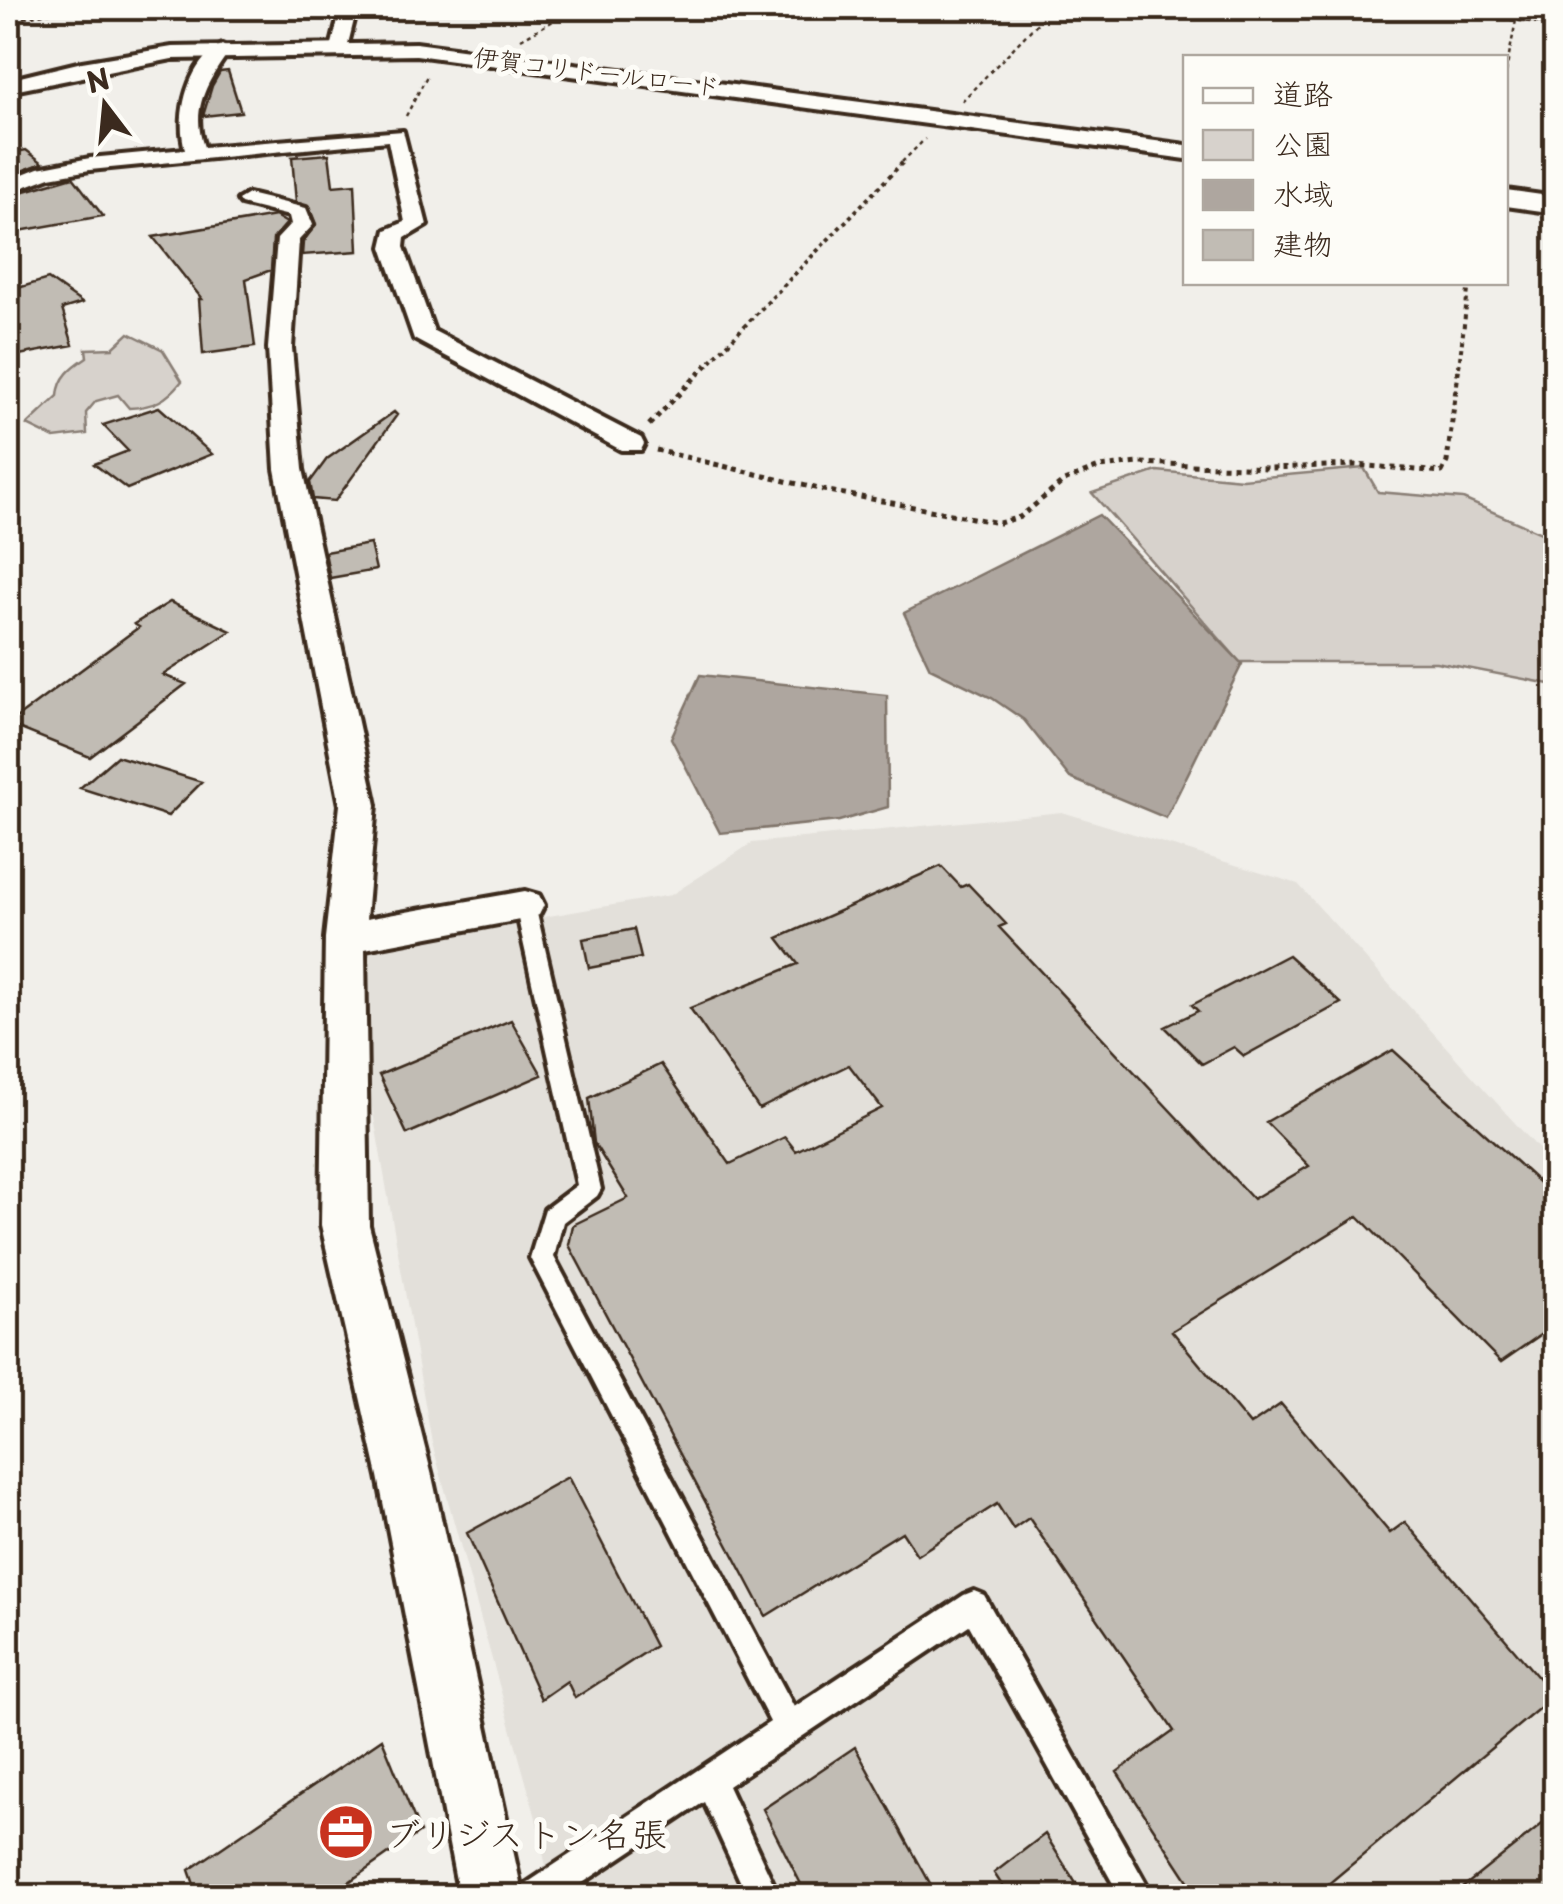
<svg xmlns="http://www.w3.org/2000/svg" width="1563" height="1904" viewBox="0 0 1563 1904" font-family="'Playpen Sans','Klee One',sans-serif">
<rect width="100%" height="100%" fill="#f1efea"/>
<filter id="ink" filterUnits="userSpaceOnUse"><feTurbulence type="fractalNoise" baseFrequency=".01" numOctaves="2"/><feDisplacementMap in="SourceGraphic" scale="20" xChannelSelector="R" yChannelSelector="G"/><feConvolveMatrix kernelMatrix="1 2 1 2 8 2 1 2 1" color-interpolation-filters="sRGB"/></filter>
<g filter="url(#ink)">
<!-- built -->
<path fill="#e3e0da" d="M1062,812L1298,884L1555,1167V1896H552L536,1818L432,1443L361,1045L363,948L671,895L752,843Z"/>
<!-- green -->
<path fill="#d7d2cc" stroke="#897e75" stroke-width="2.5" d="M129,333L163,350L182,381C167,400 154,407 129,408L118,395L96,401L86,413L87,434L54,438L27,425L58,396C59,377 72,367 87,357L86,349L113,348Z
M1364,468L1378,492L1463,499L1555,539V685L1436,662H1240L1092,493L1157,471L1242,479Z"/>
<!-- water -->
<path fill="#aea69f" stroke="#80746b" stroke-width="2.5" d="M1099,515L1242,664L1166,818L1070,778L1024,720L992,698L930,668L904,613Z
M700,675L887,695L888,807L839,821L720,833L671,738Z"/>
<g fill="none" stroke-linecap="round" stroke-linejoin="round">
<!-- river -->
<path fill="#aea69f" fill-rule="evenodd" d="M8,8H46L43,13L8,19Z
M1448,8L1556,11V26L1460,15Z"/>
</g>
<!-- building -->
<path fill="#c1bcb4" stroke="#3b2a1e" stroke-width="2.5" d="M228,71L241,112L203,116L212,86L220,72Z
M26,150L43,163L8,176V154Z
M329,154L333,186L355,184L358,251L302,255L303,242L316,224L309,207L296,202L292,157Z
M73,177L103,216L8,233V196Z
M275,216L287,223L273,239L271,270L246,279L255,347L203,354L199,299H202L153,237Z
M48,279L82,303L62,309L73,345L8,357V291Z
M159,407L212,454L127,489L94,464L128,451L103,425Z
M394,412L397,415L335,501L313,499L310,482L327,459Z
M370,544L376,570L330,578L325,552Z
M170,602L231,631L163,675L186,684L90,757L8,724L139,627L134,624Z
M117,756L202,782L168,816L80,788Z
M941,866L961,887L968,884L1006,924L999,927L1253,1199L1309,1166L1266,1122L1393,1050L1556,1198V1324L1501,1362L1358,1216L1172,1331L1250,1425L1281,1404L1390,1533L1405,1522L1554,1696L1314,1896H1198L1117,1772L1174,1731L1029,1518L1013,1529L997,1504L917,1555L902,1532L766,1616L569,1245L573,1225L628,1198L594,1143L589,1098L661,1064L730,1164L785,1137L796,1151L882,1108L849,1065L759,1109L690,1008L798,964L778,938Z
M634,929L641,958L589,968L583,939Z
M1288,955L1341,1003L1244,1056L1234,1047L1202,1064L1165,1027L1198,1011L1192,1005Z
M511,1020L542,1075L407,1134L379,1075Z
M568,1477L655,1646L575,1698L567,1681L541,1699L467,1533Z
M382,1739L420,1832L329,1896H198L189,1870Z
M855,1747L937,1896H807L763,1809Z
M1556,1813V1896H1452Z
M1045,1834L1084,1896H1009L994,1873Z"/>
<g fill="none" stroke-linecap="round" stroke-linejoin="round">
<!-- service casing -->
<g stroke="#3b2a1e" stroke-width="8">
<path id="service" d="M525,898L535,905L601,1189L597,1196L563,1222L554,1257L794,1707L964,1595L974,1591L984,1595L1153,1896H1120L969,1625L728,1786L779,1896H747L704,1802L563,1896H519L524,1885L770,1722L530,1258L545,1209L577,1185L515,905Z"/>
</g>
<!-- minor casing -->
<g stroke="#3b2a1e" stroke-width="8">
<path id="minor" d="M341,8H357L347,48L339,53L331,48Z
M222,45L230,50C208,81 190,108 204,147L403,131L427,225L405,238L404,247L434,331L641,438L644,444L641,450H621L414,339L382,247L386,230L405,222L388,141L90,170L50,177L8,193V180L38,168L90,158L185,149C175,116 188,61 222,45Z
M248,194L306,208L313,225L299,240L292,348L303,469L376,805L366,919L525,891L539,895L544,905L539,915L525,919L365,949L369,1225L432,1476L523,1896H459L378,1476L321,1225L325,938L340,805L275,469L268,348L277,239L291,224L289,216L241,204L238,200Z"/>
</g>
<!-- tertiary casing -->
<g stroke="#3b2a1e" stroke-width="8">
<path id="tertiary" d="M416,43L1186,145V159L416,55L172,59L8,92V80L82,62L172,47Z
M1506,190L1556,197V213L1506,206Z"/>
</g>
<!-- path-far2 -->
<path stroke="#3b2a1e" stroke-width="2.5" stroke-dasharray="4 4" stroke-linecap="butt" d="M1407,8L1556,25
M8,20L79,8
M521,39L576,8
M1506,72L1516,20
M962,101L1052,8
M406,116L428,74
M902,162L925,139"/>
<!-- path-far1 -->
<path stroke="#3b2a1e" stroke-width="4" stroke-dasharray="4 4" stroke-linecap="butt" d="M705,367L905,160
M1459,367L1469,282"/>
<!-- path -->
<path stroke="#3b2a1e" stroke-width="5" stroke-dasharray="5 5" stroke-linecap="butt" d="M649,425L708,364
M656,450L823,490L999,523L1020,517L1064,481L1099,467L1139,463L1269,468L1356,465L1442,472L1447,462L1459,364"/>
<!-- service -->
<use href="#service" fill="#fdfcf7" fill-rule="evenodd"/>
<!-- minor -->
<use href="#minor" fill="#fdfcf7" fill-rule="evenodd"/>
<!-- tertiary -->
<use href="#tertiary" fill="#fdfcf7" fill-rule="evenodd"/>
</g>
</g>
<!-- icons -->
<defs>
<g id="office-disc" transform="scale(2.875)"><circle r="9.5" fill="#c8321e" stroke="#fdfcf7"/><path d="M-6-3h4V-5.5h4V-3h4V5H-6ZM-1-4.5V-3h2v-1.5ZM-6 0V1H6V0Z" fill="#fff"/></g>
</defs>
<g fill-rule="evenodd">
<use href="#office-disc" x="346" y="1832"/>
</g>
<g text-anchor="middle" dominant-baseline="central" stroke-width="10" stroke-linejoin="round" paint-order="stroke">
<!-- far-street labels -->
<g font-size="25" fill="#3b2a1e" stroke="#fdfcf7">
<text transform="translate(597 71) rotate(7)">伊賀コリドールロード</text>
</g>
<!-- near-poi labels -->
<g font-size="35" fill="#3b2a1e" stroke="#fdfcf7" text-anchor="start">
<text x="385" y="1832">ブリジストン名張</text>
</g>
</g>
<!-- margin -->
<rect width="1563" height="1904" fill="none" stroke="#fdfcf7" stroke-width="40"/>
<rect x="20" y="20" width="1523" height="1864" fill="none" stroke="#3b2a1e" stroke-width="4" filter="url(#ink)"/>
<!-- legend -->
<rect x="1183" y="55" width="325" height="230" fill="#fdfcf7" stroke="#afa8a0" stroke-width="2.5"/>
<rect x="1203" y="88" width="50" height="15" fill="#fdfcf7" stroke="#afa8a0" stroke-width="2.5"/>
<text x="1273" y="105" font-size="30" fill="#3b2a1e">道路</text>
<rect x="1203" y="130" width="50" height="30" fill="#d7d2cc" stroke="#afa8a0" stroke-width="2.5"/>
<text x="1273" y="155" font-size="30" fill="#3b2a1e">公園</text>
<rect x="1203" y="180" width="50" height="30" fill="#aea69f" stroke="#afa8a0" stroke-width="2.5"/>
<text x="1273" y="205" font-size="30" fill="#3b2a1e">水域</text>
<rect x="1203" y="230" width="50" height="30" fill="#c1bcb4" stroke="#afa8a0" stroke-width="2.5"/>
<text x="1273" y="255" font-size="30" fill="#3b2a1e">建物</text>
<!-- north arrow -->
<g transform="translate(105 105) rotate(344)" stroke="#fdfcf7" stroke-width="8" paint-order="stroke">
<path d="M0-8L18 38L0 25L-18 38Z" fill="#3b2a1e"/>
<text y="-15" font-size="28" font-weight="bold" text-anchor="middle" fill="#3b2a1e">N</text>
</g>
</svg>
